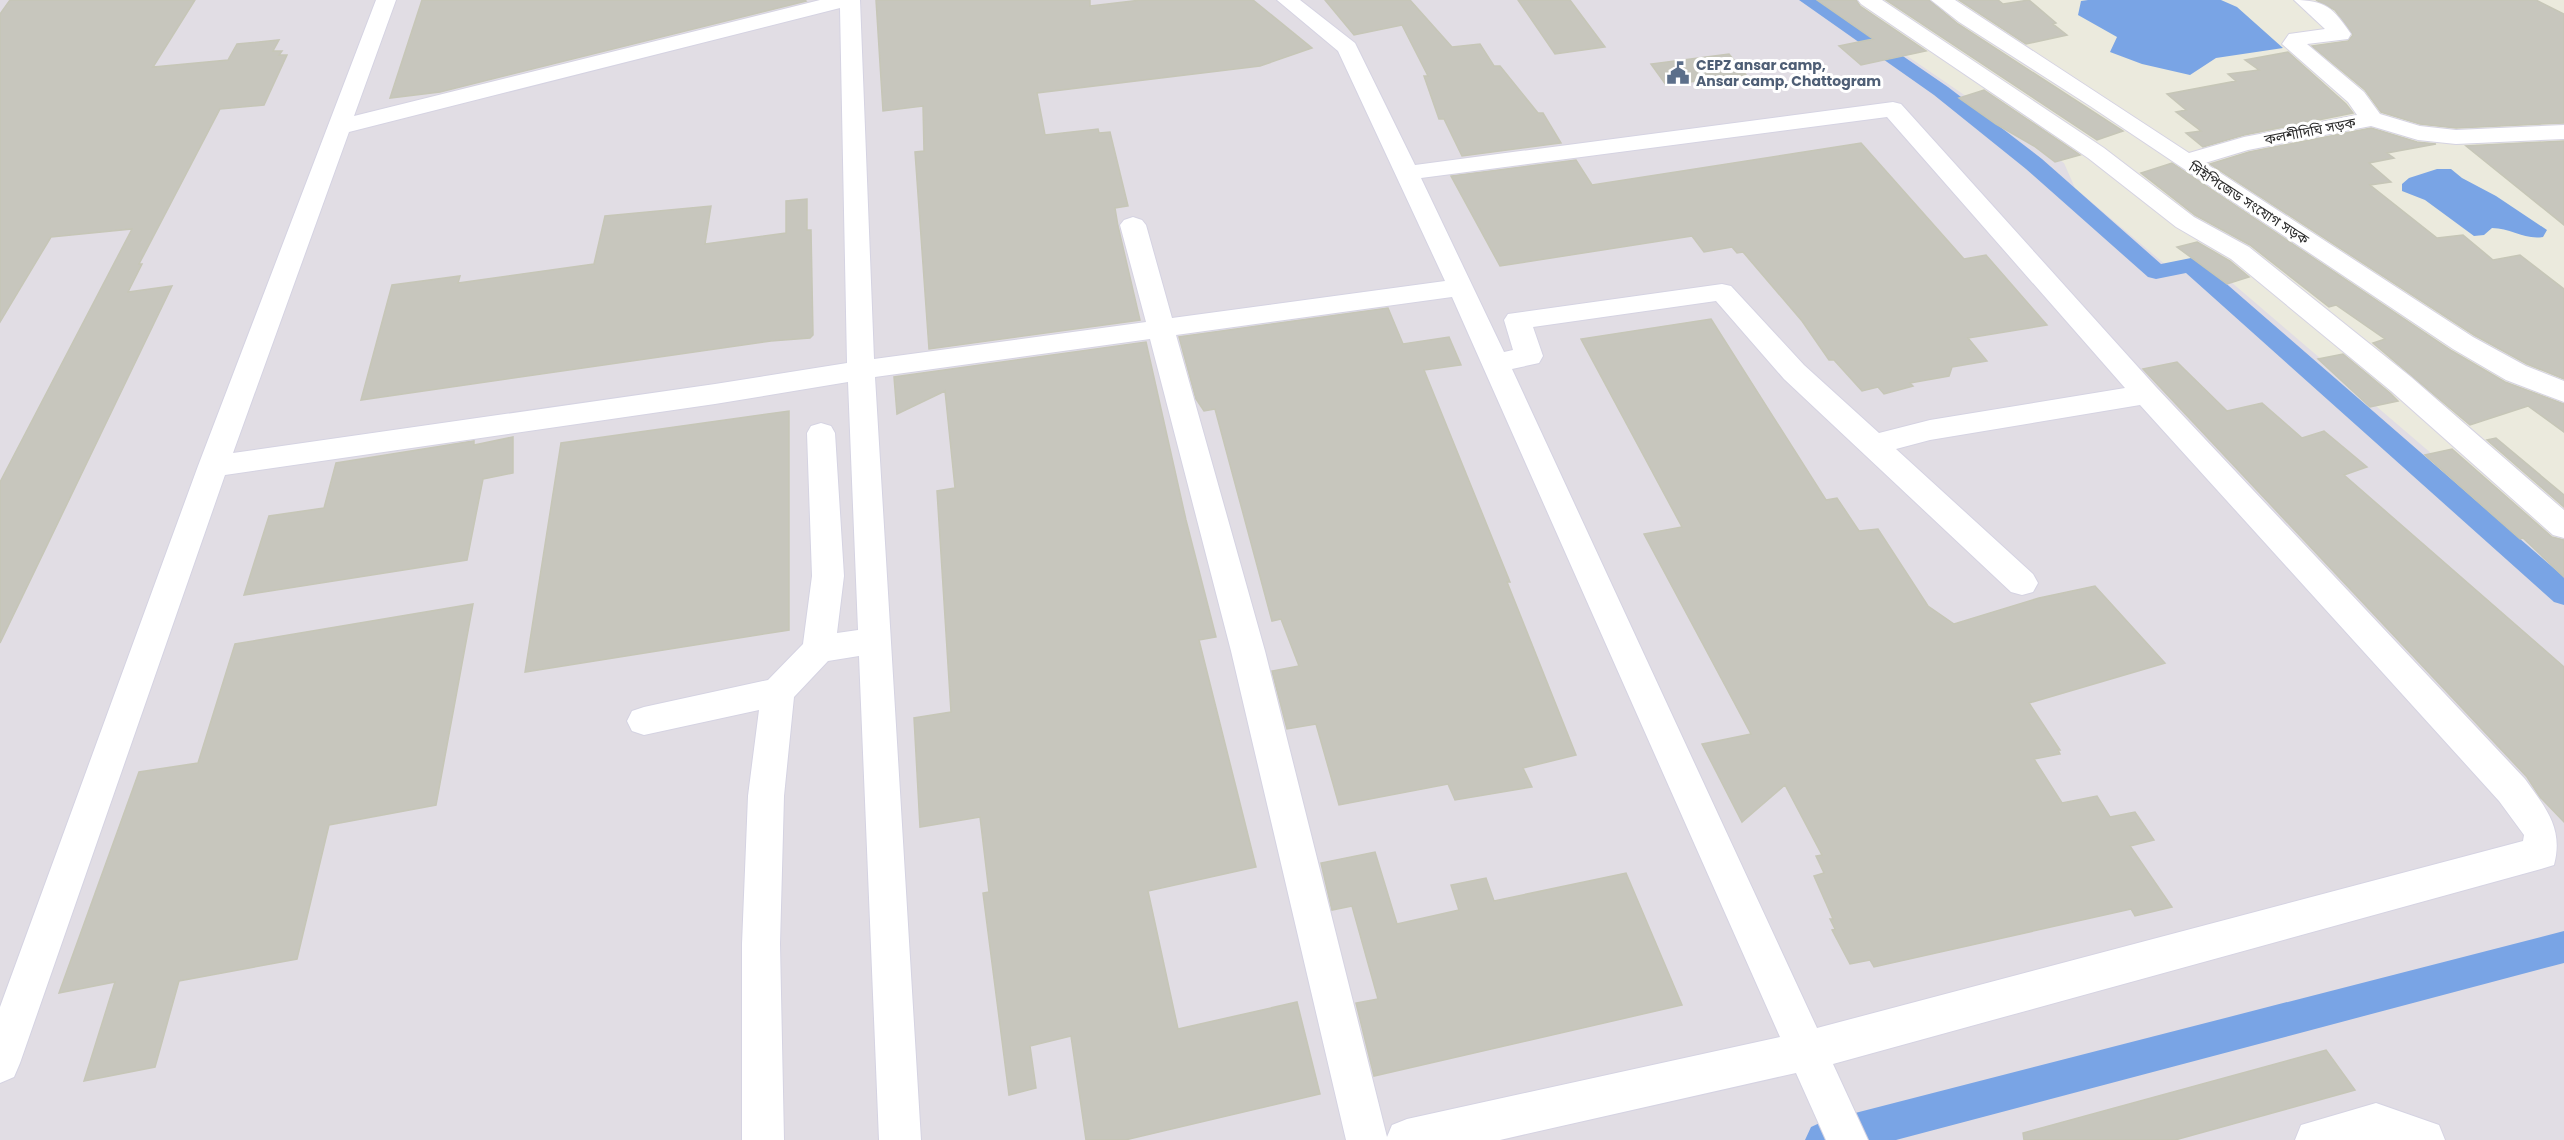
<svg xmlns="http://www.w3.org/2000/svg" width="2564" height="1140" viewBox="0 0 2564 1140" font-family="Poppins,'Noto Sans Bengali',sans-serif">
<rect width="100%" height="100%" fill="#ebeadd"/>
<!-- industrial -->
<path fill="#e1dde4" d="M0,0H1825L2064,163L2075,188L2167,266L2203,258L2564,567V1140H0Z"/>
<!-- water -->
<path fill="#79a4e5" d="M2088,0H2221L2237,7L2283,48L2216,58L2190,75L2142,64L2110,52L2117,37L2078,15L2081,1Z
M2437,169H2451L2462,178L2496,196L2547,230L2543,237C2524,240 2511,228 2492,228L2484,235L2474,236L2425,200L2402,191V184L2409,178Z"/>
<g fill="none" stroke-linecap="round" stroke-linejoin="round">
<!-- canal -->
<path fill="#79a4e5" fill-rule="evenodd" d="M1799,0H1821L1948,87L2042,159L2161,264L2191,258L2199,260L2564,577V605L2554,602L2186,273L2156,279L2148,277L2026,169L1934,95Z
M2564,931V963L1896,1140H1805L1811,1127L1824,1121Z"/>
</g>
<!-- building -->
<path fill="#c7c6bd" stroke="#c6c6b7" stroke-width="1.5" d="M10,0H195L153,67L228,60L237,44L279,40L273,51H282L279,55H287L264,105L220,109L139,264H142L128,292L172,286L0,643V482L132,229L51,237L0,322V14Z
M422,0H805L806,1L440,92L390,98Z
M876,0H1090V6L1141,0H1253L1312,48L1260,66L1037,93L1045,135L1098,129L1099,133L1110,132L1128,206L1115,208L1118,226L1140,320L929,349L915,152L924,151L923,106L883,111Z
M1325,0H1410L1452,47L1480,44L1494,66H1500L1538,113H1543L1561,143L1462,156L1444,119H1439L1424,76H1428L1402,25L1354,35Z
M1518,0H1570L1605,47L1555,54Z
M1817,0H1856L1860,6L1926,51L1861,65L1839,46L1873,39Z
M1886,0H1929L1958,24L2123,131L2097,140Z
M1959,0H1998L2003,4L2029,0L2056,23L2053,24L2067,35L2026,44Z
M2316,0H2536L2564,14V123L2456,128L2420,124L2381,112L2365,90L2312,46L2348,41L2353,35L2335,10Z
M2288,52L2346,104L2353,113L2244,135L2203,147L2186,133L2201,131L2176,112L2186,110L2167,94L2236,81L2228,74L2259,70L2245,60Z
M1729,54L1746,75L1666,85L1651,64Z
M1984,90L2080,155L2055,162L2034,146L1996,124L1959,98Z
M2371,128L2417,142L2436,144L2387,153L2394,158L2369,163L2391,182L2370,185L2437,238L2463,235L2493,260L2520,255L2564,289V379L2527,364L2474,335L2210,164L2249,152Z
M2564,141V225L2466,146Z
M1861,143L1964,259L1986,255L2047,325L1968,338L1987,361L1952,367L1949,376L1910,383L1913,386L1884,394L1878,387L1862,391L1834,360H1829L1802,321L1743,252L1737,253L1732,247L1704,252L1692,236L1500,266L1451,176L1576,160L1592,185Z
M2172,163L2452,351L2505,382L2564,404V432L2528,406L2470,425L2373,343L2385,339L2336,305L2329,307L2250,245L2195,215L2141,173Z
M807,199V230H811L813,335L810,338L771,341L361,400L392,285L460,276L458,283L594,264L605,216L711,206L705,244L786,233V201Z
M2197,242L2230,261L2249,277L2227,284L2177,247Z
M1388,308L1403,344L1449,337L1461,365L1424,370L1510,582H1507L1576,755L1523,768L1532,787L1455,800L1448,784L1339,805L1316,724L1287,729L1272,671L1299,666L1281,619L1272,621L1215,409L1204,411L1196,399L1179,337Z
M1711,319L1826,500L1837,498L1859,531L1878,529L1928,606L1954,624L2039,598L2095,586L2165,663L2029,703L2060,750H2058L2060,754L2034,759L2062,803L2097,796L2110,817L2135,812L2154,840L2130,846L2172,907L2135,916L2131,909L1874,967L1870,960L1850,964L1832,930L1835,929L1830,919H1833L1814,876L1824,873L1816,856L1822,855L1785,785L1742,822L1702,744L1751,734L1644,534L1682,527L1581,339Z
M1146,342L1186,520L1216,637L1199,640L1256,867L1148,891L1178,1029L1297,1002L1320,1094L1125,1140H1086L1071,1036L1030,1046L1036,1088L1009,1095L983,893L989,892L980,817L920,827L914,718L951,712L937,491L955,488L945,391L897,414L894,377Z
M2343,354L2390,393L2398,401L2370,407L2318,359Z
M2177,362L2227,411L2262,403L2302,438L2324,431L2367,467L2344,475L2564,667V822L2540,797L2527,777L2143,369Z
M789,411V630L525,672L561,443Z
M513,437V473L483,479L467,560L244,595L269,516L324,508L336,463L474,441V445Z
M2496,438L2564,495V507L2487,440Z
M2452,449L2552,537L2564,540V577L2523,538L2520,539L2425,455Z
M473,604L436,805L329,825L297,959L179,981L155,1067L84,1081L115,982L59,993L139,772L198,763L235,644Z
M1375,852L1397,924L1459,910L1451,885L1486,878L1494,901L1626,873L1682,1005L1374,1076L1356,1003L1378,999L1352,906L1332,910L1321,863Z
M2326,1050L2355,1090L2175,1140H2024L2023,1133Z"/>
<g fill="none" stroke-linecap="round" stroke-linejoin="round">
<!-- minor casing -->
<g stroke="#d5d3e2" stroke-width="2">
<path id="minor" d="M376,0H396L354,116L820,0H860L874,359L1146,322L1120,225L1124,220L1133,217L1142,220L1146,225L1172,318L1445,281L1338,51L1277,0H1300L1355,43L1415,165L1893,102L1901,104L2156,387L2525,779C2545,807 2564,828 2554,865L2541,869L1833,1064L1868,1140H1826L1796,1073L1500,1140H1346L1231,651L1150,339L875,377L921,1140H879L859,656L828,661L794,697L784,796L780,944L784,1140H742V944L748,796L759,710L644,735L632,731L627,721L632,711L644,707L768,680L803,644L812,576L807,433L811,426L821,423L831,426L835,433L844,576L837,633L858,630L848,382L715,404L225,475L20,1063L14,1077L0,1083V1007L198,466ZM840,8L847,363L715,384L233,453L349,132ZM1887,117L2125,388L1930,420L1879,433L1804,365L1731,286L1722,284L1508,314L1504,320L1513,350L1504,352L1421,178ZM1452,297L1780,1037L1407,1119L1392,1125L1387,1137L1265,651L1176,335ZM1716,301L1784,379L2011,592L2022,595L2033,592L2038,583L2033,574L1896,449L1930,440L2140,405L2499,801L2524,835L2523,841L1817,1028L1512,369L1539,363L1543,356L1533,327Z
M1858,0H1882L2104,148L2194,217L2249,247L2411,377L2564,510V538L2553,535L2391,391L2231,259L2176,227L2088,158L1861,4Z
M1931,0H1955L2189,153L2244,137L2357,115L2348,102L2282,44L2289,34L2325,29L2294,0C2326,0 2333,8 2351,34L2348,39L2307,44L2364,92L2380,114L2420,126L2456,130L2564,125V139L2456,144L2418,140L2371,126L2248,150L2205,163L2473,337L2526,366L2564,381V402L2506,380L2453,349L2090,106L1959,22Z
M2376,1103L2439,1125L2445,1140H2295L2301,1125Z"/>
</g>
<!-- minor -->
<use href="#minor" fill="#fff" fill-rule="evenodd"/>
</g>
<!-- icons -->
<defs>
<g id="civic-bare" transform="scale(1.8)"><path d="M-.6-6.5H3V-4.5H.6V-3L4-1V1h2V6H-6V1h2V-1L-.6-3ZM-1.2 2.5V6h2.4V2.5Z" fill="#5c6f8a" stroke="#fff" stroke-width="2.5" paint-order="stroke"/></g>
</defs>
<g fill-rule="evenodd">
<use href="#civic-bare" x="1678" y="73"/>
</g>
<g text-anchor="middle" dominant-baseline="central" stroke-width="6" stroke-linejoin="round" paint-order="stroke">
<!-- far-service labels -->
<g font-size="14" font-weight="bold" fill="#4e5e75" stroke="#fff" text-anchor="start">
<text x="1696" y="65">CEPZ ansar camp,<tspan x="1696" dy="16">Ansar camp, Chattogram</tspan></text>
</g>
<!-- far-street labels -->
<g font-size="14" fill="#2a2a2a" stroke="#fff">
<text transform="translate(2310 131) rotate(-11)">কলশীদিঘি সড়ক</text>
<text transform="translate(2249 203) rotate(33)">সিইপিজেড সংযোগ সড়ক</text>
</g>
</g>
</svg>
